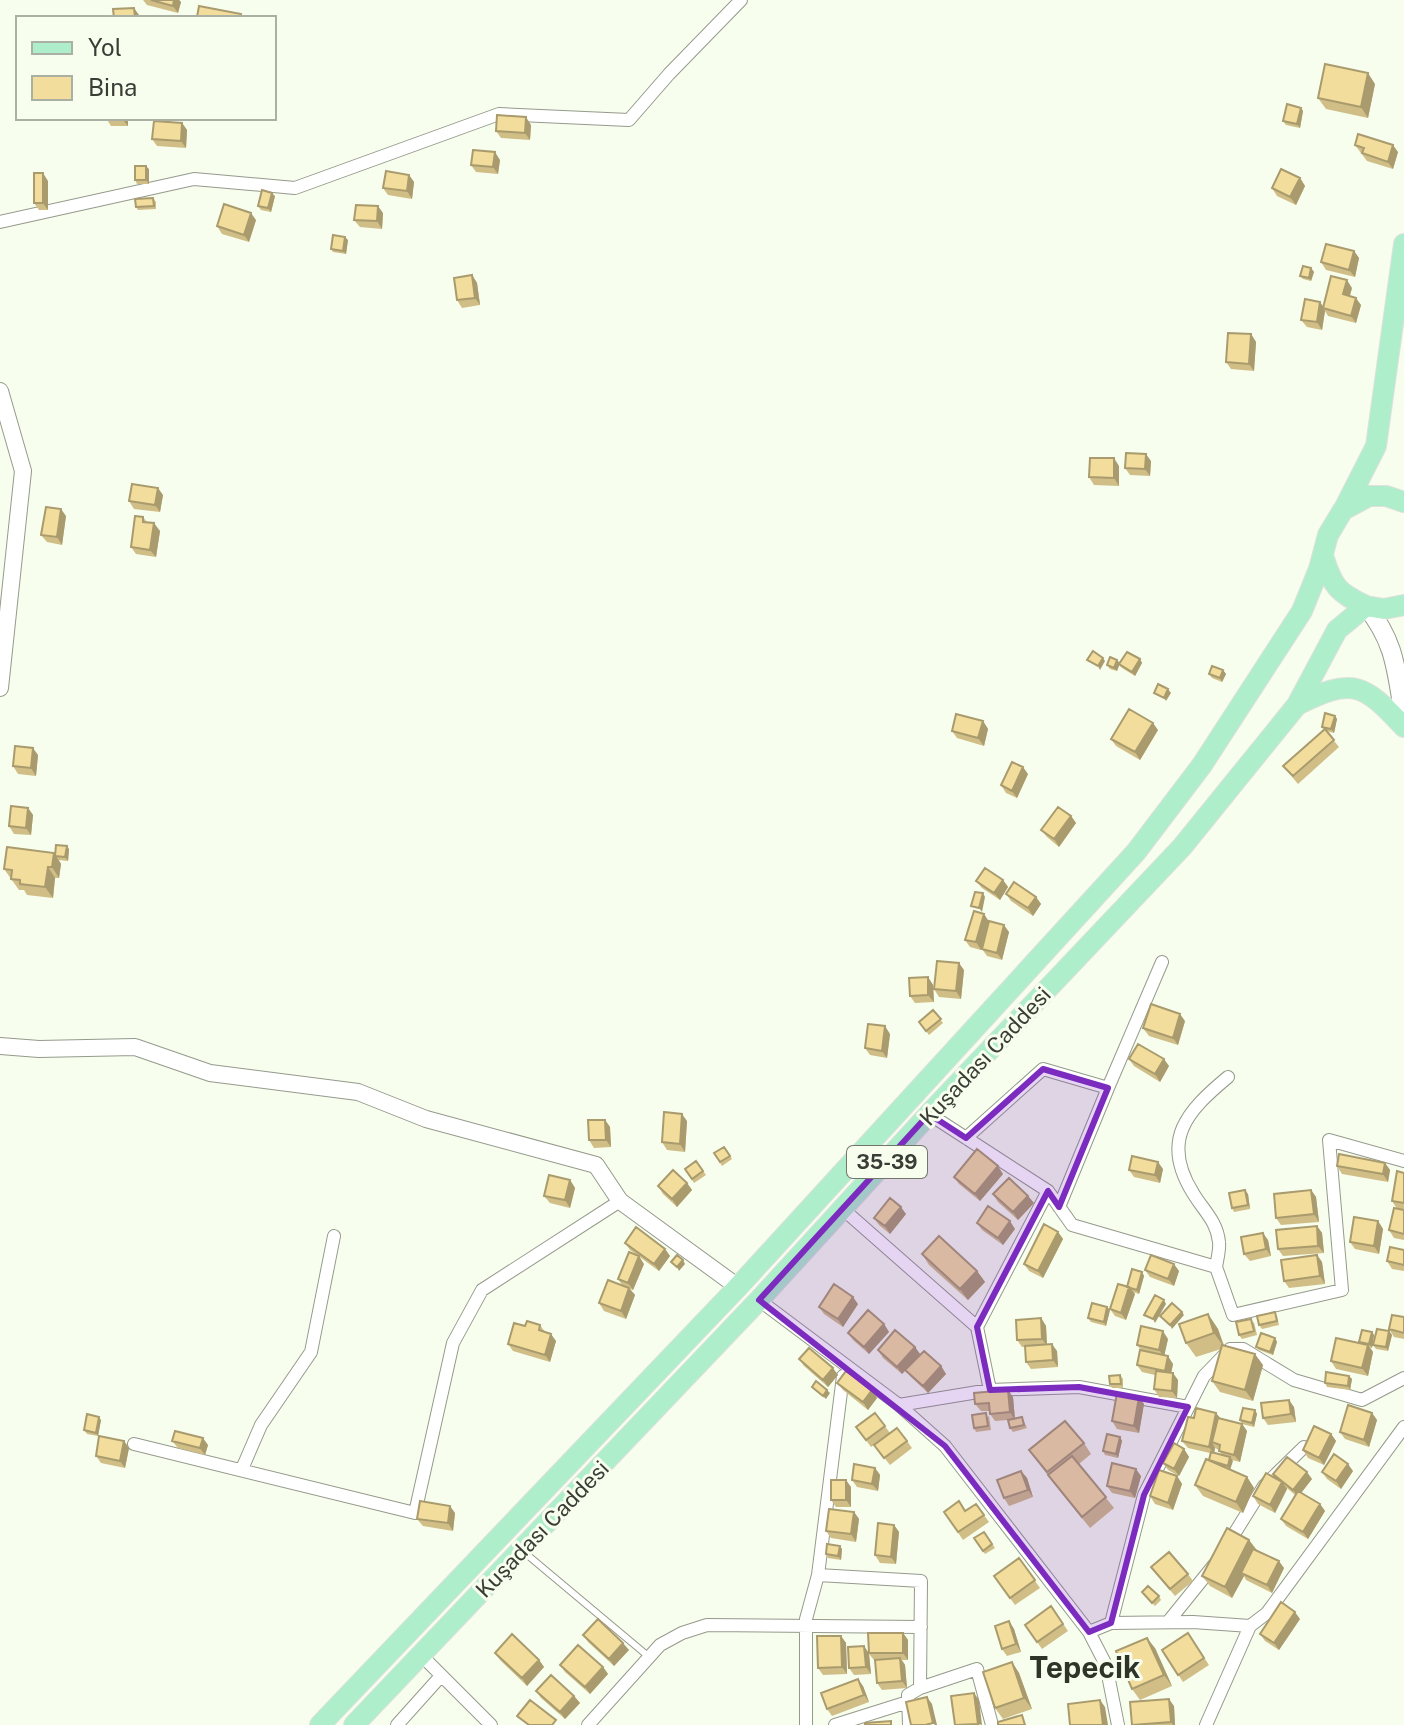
<svg xmlns="http://www.w3.org/2000/svg" width="1404" height="1725" viewBox="0 0 1404 1725" font-family="'Public Sans',sans-serif">
<rect width="100%" height="100%" fill="#f7feee"/>
<g fill="none" stroke-linecap="round" stroke-linejoin="round">
<!-- service casing -->
<g stroke="#959a8c" stroke-width="8">
<path id="service" d="M525,1553L648,1656"/>
</g>
<!-- minor casing -->
<g stroke="#959a8c" stroke-width="14">
<path id="minor" d="M0,222L194,179L295,188L499,114L629,120L669,74L741,0
M929,1114L1048,1191L1072,1225L1216,1267L1233,1315L1342,1290L1329,1140L1404,1161
M966,1138L1043,1069L1108,1088L1162,962
M1059,1207L1108,1088
M844,1210L977,1327
M1216,1267C1217,1260 1220,1250 1219,1242C1217,1221 1203,1210 1193,1193C1160,1140 1187,1111 1228,1077
M759,1300L899,1405L945,1446L1089,1632L1106,1665L1118,1725
M990,1390L1079,1387L1188,1407
M899,1405L990,1390L977,1327L1048,1191
M134,1444L415,1513L453,1343L482,1290L620,1201
M242,1469L261,1425L311,1352L334,1236
M1226,1547L1264,1486L1304,1447
M818,1575L921,1581L920,1688L908,1695L909,1725
M1168,1622L1214,1565
M1111,1623L1144,1495L1204,1376L1230,1349H1243L1294,1380L1362,1400L1404,1378
M1089,1632L1111,1623L1193,1622L1250,1626
M422,1656L491,1725
M920,1688L977,1669L992,1725
M397,1725L440,1677
M588,1725L660,1645L682,1633L707,1625L921,1627
M806,1725V1619L818,1575L843,1376
M835,1725L908,1702
M1206,1725L1250,1626L1267,1613L1404,1427"/>
</g>
<!-- tertiary casing -->
<g stroke="#959a8c" stroke-width="18">
<path id="tertiary" d="M0,391L23,471L0,688
M0,1046L39,1049L135,1047L210,1073L358,1092L426,1119L596,1165L620,1201L738,1287"/>
</g>
<!-- secondary casing -->
<g stroke="#959a8c" stroke-width="20">
<path id="secondary" d="M1366,606C1396,643 1396,671 1404,716"/>
</g>
<!-- primary casing -->
<g stroke="#dfe0df" stroke-width="22">
<path id="primary" d="M1345,507L1376,446L1404,244
M1323,556C1333,587 1337,592 1366,606
M1297,705C1353,677 1363,683 1404,727
M320,1725L738,1287L1136,852L1202,765L1302,611L1319,569L1328,535L1343,510L1369,496H1386L1404,502
M354,1725L759,1300L929,1114L1182,847L1297,705L1337,630L1366,606L1384,609L1404,605"/>
</g>
<!-- service -->
<use href="#service" stroke="#fff" stroke-width="6"/>
<!-- minor -->
<use href="#minor" stroke="#fff" stroke-width="12"/>
<!-- tertiary -->
<use href="#tertiary" stroke="#fff" stroke-width="16"/>
<!-- secondary -->
<use href="#secondary" stroke="#fff" stroke-width="18"/>
<!-- primary -->
<use href="#primary" stroke="#aeeeca" stroke-width="20"/>
</g>
<!-- wall -->
<path fill="#d0be86" fill-rule="evenodd" d="M143,0H179L181,2L178,13L147,5Z
M1375,84L1368,118L1326,109L1318,98Z
M1301,108L1303,111L1300,128L1286,125L1283,121Z
M106,118H128V126H111Z
M182,123L187,130L186,148L157,146L152,139Z
M531,125L530,140L501,138L496,131Z
M1355,145L1398,152L1393,169L1367,161Z
M500,160L498,174L476,172L471,165Z
M149,169V184H137L135,180Z
M409,175L414,182L412,199L388,195L383,188Z
M1300,178L1305,186L1296,205L1277,196L1272,188Z
M48,181V210H39L34,203Z
M275,196L271,212L261,210L258,206Z
M153,198L156,202V209L138,210L136,207Z
M383,213L382,229L360,227L354,220Z
M256,220L249,242L222,234L217,226Z
M348,240L346,254L333,252L331,249Z
M1354,251L1359,258L1355,277L1326,270L1321,262Z
M1311,268L1314,272L1311,281L1303,279L1300,276Z
M472,275L477,283L480,305L462,308L457,300Z
M1352,288L1350,296L1361,305L1356,323L1328,316L1325,311L1322,330L1307,327L1301,320Z
M1251,334L1256,342L1254,371L1231,369L1226,362Z
M1151,461L1150,476L1130,475L1125,468Z
M1119,466V486L1094,485L1089,477Z
M163,495L160,512L134,509L129,501Z
M66,516L62,545L47,542L41,535Z
M143,517L147,522L160,531L156,557L136,554L131,547Z
M1140,659L1142,663L1135,676L1122,668L1119,665L1117,671L1110,669L1107,665Z
M1223,670L1226,674L1222,682L1212,678L1209,674Z
M1335,716L1337,719L1334,733L1326,731L1339,747L1298,784L1283,766L1324,730L1322,727Z
M983,721L988,729L984,746L957,738L952,731Z
M1158,730L1140,760L1116,746L1111,739Z
M38,755L36,776L18,774L13,766Z
M1028,774L1017,798L1006,793L1001,785Z
M28,808L33,815L31,835L14,834L9,826Z
M1071,816L1076,823L1059,847L1047,837L1041,830Z
M69,849L68,861L59,860L61,864L59,878H55L53,898L27,895L24,890H19L4,869L54,853L55,854Z
M1003,880L1008,887L1000,900L982,888L976,881Z
M1006,894L1036,897L1041,904L1033,916L1011,901Z
M984,914L989,922L1009,932L1002,960L987,956L982,949L988,924L981,950L970,947L965,940Z
M964,970L961,999L939,997L934,989Z
M928,977L933,985L934,1002L915,1003L910,996Z
M933,1010L943,1023L929,1035L919,1022Z
M1185,1021L1178,1045L1149,1036L1143,1028Z
M890,1034L887,1058L870,1055L865,1048Z
M1129,1059L1169,1066L1160,1082L1134,1066Z
M605,1120L610,1127L611,1147L594,1148L589,1140Z
M687,1121L685,1152L667,1150L662,1142Z
M724,1147L732,1159L722,1166L714,1153Z
M696,1161L706,1175L694,1183L685,1169Z
M1385,1163L1390,1170L1388,1182L1342,1174L1337,1166Z
M1163,1169L1160,1183L1134,1177L1129,1170Z
M1404,1173V1209H1397L1392,1201Z
M1003,1174L980,1201L959,1184L954,1177Z
M570,1180L575,1188L570,1208L550,1203L544,1196Z
M687,1183L692,1190L677,1207L663,1194L658,1186Z
M1311,1190L1316,1197L1319,1222L1281,1225L1276,1218Z
M993,1194L1028,1196L1034,1203L1018,1220L998,1202Z
M1248,1194L1250,1209L1234,1212L1232,1208Z
M1404,1210V1240L1394,1238L1389,1230Z
M906,1214L890,1234L879,1225L874,1218Z
M1378,1221L1383,1229L1379,1254L1355,1249L1350,1242Z
M977,1223L1015,1229L1003,1245L982,1230Z
M1317,1226L1322,1233L1324,1253L1283,1256L1278,1249Z
M1058,1232L1063,1239L1043,1278L1029,1271L1024,1264Z
M1268,1240L1271,1256L1250,1261L1244,1254Z
M625,1243L665,1249L670,1256L659,1271L630,1250Z
M1404,1250V1271L1392,1269L1387,1261Z
M922,1254L977,1271L985,1282L968,1300L929,1265Z
M1317,1255L1322,1262L1325,1284L1289,1288L1284,1281Z
M644,1264L633,1290L630,1289L635,1295L626,1319L604,1311L599,1303L622,1285L618,1279Z
M1145,1270L1179,1271L1174,1286L1150,1277Z
M1142,1272L1144,1276L1139,1294L1133,1292L1135,1294L1126,1320L1115,1316L1110,1309L1127,1287Z
M858,1304L843,1327L824,1314L819,1307Z
M1107,1307L1110,1310L1106,1326L1091,1322L1088,1318Z
M1208,1314L1218,1329L1224,1345L1263,1365L1253,1401L1220,1392L1212,1381L1221,1349L1196,1357L1186,1343Z
M1277,1316L1279,1325L1262,1329L1259,1325Z
M1404,1317V1339L1394,1337L1389,1329Z
M1041,1318L1046,1326L1047,1344L1057,1351L1058,1367L1031,1369L1026,1362L1025,1347H1022L1017,1340Z
M1254,1322L1257,1335L1242,1339L1239,1335Z
M884,1324L889,1332L869,1354L853,1340L848,1333Z
M540,1325L545,1332L556,1341L550,1362L513,1351L508,1344L525,1326Z
M1389,1331L1392,1335L1388,1351L1376,1349L1373,1345Z
M1372,1332L1374,1335L1372,1348L1370,1347L1373,1352L1368,1376L1336,1369L1331,1361L1360,1343Z
M1275,1338L1277,1342L1273,1355L1259,1350L1256,1347Z
M1168,1339L1164,1355L1173,1364L1171,1373L1178,1380L1177,1398L1159,1397L1154,1389L1155,1375L1142,1372L1137,1365L1141,1350L1137,1345Z
M915,1347L920,1354L941,1366L946,1374L928,1393L911,1377L906,1370L902,1374L883,1358L878,1350Z
M799,1359L838,1375L828,1387L804,1366Z
M1120,1375L1123,1379V1388H1112L1110,1384Z
M1349,1376L1352,1379L1350,1390L1327,1387L1325,1383Z
M837,1383L877,1398L868,1410L843,1390Z
M1013,1397L1015,1419L1022,1417L1027,1428L1013,1432L1010,1428L1008,1420L995,1421L990,1414V1411H981L975,1404Z
M1139,1397L1144,1404L1139,1433L1117,1429L1112,1421Z
M1294,1407L1296,1422L1268,1425L1263,1418Z
M1255,1410L1257,1414L1254,1427L1242,1424L1240,1420Z
M875,1413L890,1433L907,1441L912,1448L890,1465L874,1445L881,1440L871,1447L856,1427Z
M1372,1413L1377,1420L1369,1447L1345,1439L1340,1432Z
M989,1416L991,1430L976,1432L974,1428Z
M1194,1418H1220L1242,1424L1247,1431L1240,1462L1232,1460L1230,1470L1247,1477L1254,1488L1243,1513L1203,1496L1195,1485L1209,1460L1210,1453L1188,1448L1182,1441ZM1215,1448L1219,1450L1222,1455L1214,1453Z
M101,1420L98,1436L87,1434L84,1430Z
M1331,1434L1336,1441L1324,1465L1308,1458L1303,1450Z
M1120,1437L1122,1441L1118,1458L1105,1455L1103,1451Z
M124,1441L129,1448L125,1468L101,1463L96,1456Z
M172,1441L208,1445L205,1455L178,1448Z
M1084,1443L1091,1454L1079,1464L1114,1508L1090,1528L1056,1486L1029,1450Z
M1184,1449L1189,1457L1179,1476L1168,1470L1163,1463Z
M875,1468L880,1475L878,1491L857,1487L852,1480Z
M1021,1471L1027,1478L1033,1497L1009,1506L1004,1498Z
M1353,1471L1341,1489L1327,1479L1322,1472Z
M1273,1474L1312,1479L1301,1493L1320,1504L1325,1511L1308,1539L1286,1526L1281,1519L1295,1495L1287,1488V1489L1275,1513L1258,1504L1253,1496L1276,1479Z
M1141,1476L1135,1498L1112,1493L1107,1486Z
M1177,1476L1182,1484L1173,1510L1155,1504L1150,1496Z
M851,1487V1507H836L831,1500Z
M976,1504L989,1522L963,1540L944,1512L965,1511Z
M854,1512L859,1519L856,1542L831,1538L826,1531Z
M455,1513L453,1531L423,1526L417,1519Z
M894,1525L899,1532L896,1564L880,1563L875,1555Z
M984,1532L995,1548L985,1554L974,1538Z
M1249,1540L1257,1550L1284,1568L1272,1593L1246,1580L1244,1576L1232,1598L1210,1586L1202,1576Z
M842,1549L841,1560L828,1558L826,1554Z
M1019,1558L1040,1588L1015,1605L994,1576Z
M1151,1567L1188,1574L1193,1581L1175,1596Z
M1142,1592L1159,1596L1161,1600L1155,1606Z
M1051,1606L1068,1631L1042,1649L1025,1625Z
M1300,1619L1279,1650L1265,1641L1260,1634Z
M1009,1621L1014,1629L1021,1652L1007,1656L1002,1649Z
M903,1633L908,1640V1660H902L905,1665L907,1688L882,1690L877,1683L879,1660H874L869,1654L871,1674L854,1675L849,1668L864,1646L869,1653Z
M1188,1633L1209,1665L1183,1682L1162,1650Z
M583,1635L629,1650L614,1666L588,1642Z
M841,1636L846,1643L847,1674L823,1675L818,1668Z
M1155,1648L1172,1686L1140,1700L1132,1689Z
M495,1653L539,1660L544,1667L527,1686L500,1660Z
M1012,1662L1019,1673L1032,1709L1003,1719L995,1708Z
M560,1665L603,1667L608,1674L590,1694L565,1672Z
M863,1686L869,1702L832,1716L827,1709Z
M536,1691L574,1696L580,1703L565,1719L541,1698Z
M1174,1706L1175,1725H1132Z"/>
<!-- shaded-wall -->
<path fill="#a99b6d" d="M174,0H179L181,2L178,13L173,6Z
M134,8L139,15L140,18H135Z
M1368,73L1375,84L1368,118L1361,107Z
M1301,108L1303,111L1300,128L1297,124Z
M526,117L531,125L530,140L525,133Z
M122,118H128V126L122,119Z
M182,123L187,130L186,148L181,141Z
M1393,145L1398,152L1393,169L1388,162Z
M495,152L500,160L498,174L493,167Z
M146,166L149,169V184L146,180Z
M43,173L48,181V210L43,203Z
M409,175L414,182L412,199L407,191Z
M1300,178L1305,186L1296,205L1290,197Z
M272,193L275,196L271,212L268,208Z
M378,206L383,213L382,229L377,221Z
M251,213L256,220L249,242L244,235Z
M345,237L348,240L346,254L343,251Z
M1354,251L1359,258L1355,277L1349,270Z
M1311,268L1314,272L1311,281L1309,278Z
M472,275L477,283L480,305L475,298Z
M1347,280L1352,288L1348,301L1343,294Z
M1356,298L1361,305L1356,323L1351,316Z
M1320,302L1325,309L1323,308L1325,311L1322,330L1317,322Z
M1251,334L1256,342L1254,371L1249,364Z
M1146,454L1151,461L1150,476L1145,469Z
M1114,458L1119,466V486L1114,478Z
M158,488L163,495L160,512L155,505Z
M61,509L66,516L62,545L57,537Z
M154,523L160,531L156,557L150,550Z
M1103,658L1105,661L1100,670L1098,666Z
M1140,659L1142,663L1135,676L1132,672Z
M1117,660L1120,663L1117,671L1114,668Z
M1223,670L1226,674L1222,682L1220,678Z
M1168,689L1171,693L1166,701L1164,698Z
M1335,716L1337,719L1334,733L1331,729Z
M983,721L988,729L984,746L978,738Z
M1153,723L1158,730L1140,760L1135,752Z
M33,748L38,755L36,776L31,768Z
M1023,767L1028,774L1017,798L1012,791Z
M28,808L33,815L31,835L26,828Z
M1071,816L1076,823L1059,847L1054,839Z
M67,846L69,849L68,861L65,857Z
M54,853L61,864L59,878L52,867Z
M48,867L55,878L53,898L45,887Z
M1003,880L1008,887L1000,900L994,893Z
M983,893L985,897L982,912L979,908Z
M1036,897L1041,904L1033,916L1028,908Z
M984,914L989,922L981,950L976,942Z
M1004,925L1009,932L1002,960L997,953Z
M959,963L964,970L961,999L956,991Z
M928,977L933,985L934,1002L928,995Z
M1180,1014L1185,1021L1178,1045L1173,1038Z
M885,1026L890,1034L887,1058L882,1051Z
M1164,1059L1169,1066L1160,1082L1155,1074Z
M682,1114L687,1121L685,1152L680,1144Z
M605,1120L610,1127L611,1147L606,1140Z
M1158,1162L1163,1169L1160,1183L1155,1175Z
M1385,1163L1390,1170L1388,1182L1383,1174Z
M998,1166L1003,1174L980,1201L975,1194Z
M570,1180L575,1188L570,1208L565,1200Z
M687,1183L692,1190L677,1207L672,1199Z
M1245,1190L1248,1194L1250,1209L1248,1205Z
M1311,1190L1316,1197L1319,1222L1314,1214Z
M1028,1196L1034,1203L1018,1220L1013,1212Z
M901,1207L906,1214L890,1234L885,1226Z
M1010,1221L1015,1229L1003,1245L998,1238Z
M1378,1221L1383,1229L1379,1254L1374,1246Z
M1317,1226L1322,1233L1324,1253L1318,1246Z
M1058,1232L1063,1239L1043,1278L1038,1271Z
M1263,1233L1268,1240L1271,1256L1266,1249Z
M665,1249L670,1256L659,1271L654,1264Z
M1317,1255L1322,1262L1325,1284L1320,1276Z
M639,1256L644,1264L633,1290L628,1283Z
M683,1260L685,1264L679,1271L677,1267Z
M1174,1264L1179,1271L1174,1286L1168,1279Z
M977,1271L985,1282L968,1300L960,1289Z
M1142,1272L1144,1276L1139,1294L1137,1290Z
M1129,1287L1135,1294L1126,1320L1121,1313Z
M629,1288L635,1295L626,1319L621,1311Z
M853,1297L858,1304L843,1327L838,1319Z
M1164,1300L1166,1304L1155,1323L1153,1319Z
M1107,1307L1110,1310L1106,1326L1104,1322Z
M1182,1312L1184,1315L1172,1329L1170,1325Z
M1208,1314L1218,1329L1224,1347L1214,1333Z
M1041,1318L1046,1326L1047,1346L1042,1339Z
M884,1324L889,1332L869,1354L864,1347Z
M1163,1331L1168,1339L1164,1357L1159,1350Z
M1389,1331L1392,1335L1388,1351L1386,1347Z
M1372,1332L1374,1335L1372,1348L1369,1344Z
M551,1334L556,1341L550,1362L545,1355Z
M1275,1338L1277,1342L1273,1355L1270,1352Z
M1052,1344L1057,1351L1058,1367L1053,1360Z
M1368,1345L1373,1352L1368,1376L1362,1368Z
M915,1347L920,1354L902,1374L897,1367Z
M1255,1354L1263,1365L1253,1401L1245,1390Z
M1168,1356L1173,1364L1170,1379L1165,1371Z
M941,1366L946,1374L928,1393L923,1386Z
M833,1368L838,1375L828,1387L823,1380Z
M1173,1373L1178,1380L1177,1398L1172,1391Z
M1349,1376L1352,1379L1350,1390L1348,1386Z
M827,1390L830,1393L826,1399L823,1396Z
M872,1390L877,1398L868,1410L863,1402Z
M1008,1390L1013,1397L1015,1420L1010,1412Z
M1139,1397L1144,1404L1139,1433L1134,1426Z
M1289,1400L1294,1407L1296,1422L1291,1414Z
M1255,1410L1257,1414L1254,1427L1252,1423Z
M1216,1413L1222,1420L1212,1442L1215,1448L1214,1454L1209,1447Z
M1372,1413L1377,1420L1369,1447L1364,1440Z
M99,1417L101,1420L98,1436L96,1433Z
M1242,1424L1247,1431L1240,1462L1234,1455Z
M1331,1434L1336,1441L1324,1465L1319,1458Z
M1120,1437L1122,1441L1118,1458L1116,1454Z
M203,1438L208,1445L205,1455L200,1448Z
M124,1441L129,1448L125,1468L120,1461Z
M1184,1449L1189,1457L1179,1476L1174,1469Z
M1230,1457L1233,1461L1230,1470L1228,1466Z
M1348,1464L1353,1471L1341,1489L1336,1481Z
M875,1468L880,1475L878,1491L872,1484Z
M1136,1469L1141,1476L1135,1498L1130,1491Z
M1021,1471L1027,1478L1033,1497L1028,1490Z
M1307,1472L1312,1479L1298,1497L1293,1490Z
M1177,1476L1182,1484L1173,1510L1168,1503Z
M1247,1477L1254,1488L1243,1513L1236,1502Z
M846,1480L851,1487V1507L846,1500Z
M1282,1482L1287,1489L1275,1513L1270,1505Z
M1320,1504L1325,1511L1308,1539L1303,1532Z
M450,1506L455,1513L453,1531L448,1523Z
M854,1512L859,1519L856,1542L851,1534Z
M894,1525L899,1532L896,1564L891,1557Z
M1249,1540L1257,1551L1241,1573L1244,1576L1232,1598L1225,1587Z
M840,1546L842,1549L841,1560L838,1556Z
M1279,1561L1284,1568L1272,1593L1267,1585Z
M1295,1612L1300,1619L1279,1650L1274,1643Z
M1009,1621L1014,1629L1021,1652L1016,1644Z
M903,1633L908,1640V1660L903,1653Z
M841,1636L846,1643L847,1674L842,1667Z
M1147,1638L1155,1648L1172,1686L1164,1675Z
M623,1643L629,1650L614,1666L609,1659Z
M864,1646L869,1654L871,1674L866,1667Z
M900,1658L905,1665L907,1688L902,1681Z
M539,1660L544,1667L527,1686L522,1678Z
M1012,1662L1019,1673L1032,1709L1024,1698Z
M603,1667L608,1674L590,1694L585,1687Z
M858,1679L863,1686L869,1702L864,1695Z
M974,1693L979,1700L982,1725L978,1724Z
M574,1696L580,1703L565,1719L560,1712Z
M927,1697L932,1704L937,1725H935L933,1723Z
M1169,1699L1174,1706L1175,1725H1173L1171,1722Z
M1100,1700L1105,1707L1108,1725H1103Z"/>
<!-- building -->
<path fill="#f2dd9c" stroke="#a99b6d" stroke-width="2" d="M151,0H174L173,6Z
M199,6L241,14L240,18L197,17Z
M134,8L135,18H114L113,9Z
M1325,64L1368,73L1361,107L1318,98Z
M1287,104L1301,108L1297,124L1283,121Z
M497,115L526,117L525,133L496,131Z
M154,121L182,123L181,141L152,139Z
M1358,134L1393,145L1388,162L1362,153L1364,148L1355,145Z
M473,150L495,152L493,167L471,165Z
M135,166H146V180H135Z
M1281,169L1300,178L1290,197L1272,188Z
M386,171L409,175L407,191L383,188Z
M34,173H43V203H34Z
M262,190L272,193L268,208L258,206Z
M153,198L154,206L136,207L135,199Z
M224,204L251,213L244,235L217,226Z
M356,205L378,206L377,221L354,220Z
M333,235L345,237L343,251L331,249Z
M1326,244L1354,251L1349,270L1321,262Z
M1303,266L1311,268L1309,278L1300,276Z
M472,275L475,298L457,300L454,278Z
M1331,276L1347,280L1343,294L1356,298L1351,316L1323,308Z
M1305,299L1320,302L1317,322L1301,320Z
M1228,333L1251,334L1249,364L1226,362Z
M1126,453L1146,454L1145,469L1125,468Z
M1090,458H1114V478L1089,477Z
M132,484L158,488L155,505L129,501Z
M46,507L61,509L57,537L41,535Z
M135,516L143,517V522L154,523L150,550L131,547Z
M1093,651L1103,658L1098,666L1087,660Z
M1127,652L1140,659L1132,672L1119,664Z
M1110,657L1117,660L1114,668L1107,665Z
M1212,666L1223,670L1220,678L1209,674Z
M1158,684L1168,689L1164,698L1154,693Z
M1129,709L1153,723L1135,752L1111,739Z
M1325,713L1335,716L1331,729L1322,727Z
M956,714L983,721L978,738L952,731Z
M1325,729L1334,740L1293,776L1283,766Z
M15,746L33,748L31,768L13,766Z
M1012,762L1023,767L1012,791L1001,785Z
M11,806L28,808L26,828L9,826Z
M1058,807L1071,816L1054,839L1041,830Z
M56,845L67,846L65,857L55,856Z
M7,847L54,853L52,867H48L45,887L20,884V880L11,879L12,870L4,869Z
M985,868L1003,880L994,893L976,881Z
M1014,882L1036,897L1028,908L1006,894Z
M975,892L983,893L979,908L971,906Z
M974,911L984,914L976,942L965,940Z
M989,921L1004,925L997,953L982,949Z
M937,961L959,963L956,991L934,989Z
M928,977V995L910,996L909,978Z
M1151,1004L1180,1014L1173,1038L1143,1028Z
M933,1010L941,1019L926,1031L919,1022Z
M868,1024L885,1026L882,1051L865,1048Z
M1138,1044L1164,1059L1155,1074L1129,1059Z
M664,1112L682,1114L680,1144L662,1142Z
M588,1120H605L606,1140H589Z
M724,1147L730,1156L720,1162L714,1153Z
M977,1149L998,1166L975,1194L954,1177Z
M1339,1154L1385,1163L1383,1174L1337,1166Z
M1132,1156L1158,1162L1155,1175L1129,1170Z
M696,1161L703,1171L692,1179L685,1169Z
M673,1170L687,1183L672,1199L658,1186Z
M1397,1171L1404,1173V1203L1392,1201Z
M549,1175L570,1180L565,1200L544,1196Z
M1009,1178L1028,1196L1013,1212L993,1194Z
M1245,1190L1248,1205L1232,1208L1229,1193Z
M1311,1190L1314,1214L1276,1218L1274,1194Z
M890,1198L901,1207L885,1226L874,1218Z
M988,1206L1010,1221L998,1238L977,1223Z
M1394,1208L1404,1210V1234L1389,1230Z
M1354,1217L1378,1221L1374,1246L1350,1242Z
M1044,1224L1058,1232L1038,1271L1024,1264Z
M1317,1226L1318,1246L1278,1249L1276,1230Z
M636,1227L665,1249L654,1264L625,1243Z
M1263,1233L1266,1249L1244,1254L1241,1237Z
M939,1236L977,1271L960,1289L922,1254Z
M1390,1247L1404,1250V1265L1387,1261Z
M629,1252L639,1256L628,1283L618,1279Z
M677,1255L683,1260L677,1267L671,1262Z
M1151,1255L1174,1264L1168,1279L1145,1270Z
M1317,1255L1320,1276L1284,1281L1281,1260Z
M1132,1269L1142,1272L1137,1290L1127,1287Z
M608,1280L629,1288L621,1311L599,1303Z
M834,1284L853,1297L838,1319L819,1307Z
M1118,1284L1129,1287L1121,1313L1110,1309Z
M1155,1295L1164,1300L1153,1319L1144,1315Z
M1092,1303L1107,1307L1104,1322L1088,1318Z
M1172,1303L1182,1312L1170,1325L1160,1316Z
M868,1310L884,1324L864,1347L848,1333Z
M1275,1312L1277,1321L1259,1325L1257,1316Z
M1208,1314L1214,1333L1186,1343L1179,1324Z
M1392,1315L1404,1317V1333L1389,1329Z
M1041,1318L1042,1339L1017,1340L1016,1320Z
M1251,1319L1254,1331L1239,1335L1236,1322Z
M527,1321L540,1325L539,1330L551,1334L545,1355L508,1344L514,1323L525,1326Z
M1141,1326L1163,1331L1159,1350L1137,1345Z
M1377,1329L1389,1331L1386,1347L1373,1345Z
M895,1330L915,1347L897,1367L878,1350Z
M1362,1330L1372,1332L1369,1344L1359,1342Z
M1261,1333L1275,1338L1270,1352L1256,1347Z
M1336,1338L1368,1345L1362,1368L1331,1361Z
M1052,1344L1053,1360L1026,1362L1025,1346Z
M1222,1345L1255,1354L1245,1390L1212,1381Z
M809,1348L833,1368L823,1380L799,1359Z
M1140,1350L1168,1356L1165,1371L1137,1365Z
M924,1351L941,1366L923,1386L905,1370Z
M846,1371L872,1390L863,1402L837,1383Z
M1156,1371L1173,1373L1172,1391L1154,1389Z
M1326,1372L1349,1376L1348,1386L1325,1383Z
M1120,1375L1121,1384H1110L1109,1376Z
M816,1381L827,1390L823,1396L812,1387Z
M1008,1390L1010,1412L990,1414L989,1403L975,1404L974,1393Z
M1117,1393L1139,1397L1134,1426L1112,1421Z
M1289,1400L1291,1414L1263,1418L1261,1403Z
M1348,1405L1372,1413L1364,1440L1340,1432Z
M1196,1408L1216,1413L1209,1447L1182,1441L1188,1417L1194,1418Z
M1243,1408L1255,1410L1252,1423L1240,1420Z
M875,1413L885,1426L866,1440L856,1427Z
M986,1413L988,1426L974,1428L972,1415Z
M87,1414L99,1417L96,1433L84,1430Z
M1022,1417L1024,1425L1010,1428L1008,1420Z
M1218,1418L1242,1424L1234,1455L1219,1451L1220,1445L1212,1442Z
M1065,1421L1084,1443L1047,1472L1029,1450Z
M1314,1426L1331,1434L1319,1458L1303,1450Z
M897,1428L907,1441L884,1458L874,1445Z
M175,1431L203,1438L200,1448L172,1441Z
M1107,1434L1120,1437L1116,1454L1103,1451Z
M99,1436L124,1441L120,1461L96,1456Z
M1174,1443L1184,1449L1174,1469L1163,1463Z
M1211,1452L1230,1457L1228,1466L1209,1460Z
M1334,1454L1348,1464L1336,1481L1322,1472Z
M1072,1456L1106,1497L1082,1517L1048,1475Z
M1287,1457L1307,1472L1293,1490L1273,1474Z
M1206,1459L1247,1477L1236,1502L1195,1485Z
M1112,1463L1136,1469L1130,1491L1107,1486Z
M854,1464L875,1468L872,1484L852,1480Z
M1159,1470L1177,1476L1168,1503L1150,1496Z
M1021,1471L1028,1490L1004,1498L997,1480Z
M1266,1473L1282,1482L1270,1505L1253,1496Z
M831,1480H846V1500H831Z
M1298,1491L1320,1504L1303,1532L1281,1519Z
M420,1501L450,1506L448,1523L417,1519Z
M959,1501L965,1511L976,1504L984,1515L958,1532L944,1512Z
M829,1509L854,1512L851,1534L826,1531Z
M878,1523L894,1525L891,1557L875,1555Z
M1227,1528L1249,1540L1225,1587L1202,1576Z
M984,1532L992,1544L983,1551L974,1538Z
M827,1544L840,1546L838,1556L826,1554Z
M1253,1549L1279,1561L1267,1585L1241,1573Z
M1169,1552L1188,1574L1170,1589L1151,1567Z
M1019,1558L1035,1580L1010,1598L994,1576Z
M1148,1586L1159,1596L1152,1603L1142,1592Z
M1281,1602L1295,1612L1274,1643L1260,1634Z
M1051,1606L1063,1624L1037,1642L1025,1625Z
M598,1619L623,1643L609,1659L583,1635Z
M1009,1621L1016,1644L1002,1649L995,1626Z
M868,1633H903V1653H869Z
M1188,1633L1204,1658L1178,1675L1162,1650Z
M512,1634L539,1660L522,1678L495,1653Z
M817,1636H841L842,1667L818,1668Z
M1147,1638L1164,1675L1132,1689L1116,1651Z
M578,1645L603,1667L585,1687L560,1665Z
M864,1646L866,1667L849,1668L848,1647Z
M900,1658L902,1681L877,1683L875,1660Z
M1012,1662L1024,1698L995,1708L983,1672Z
M551,1675L574,1696L560,1712L536,1691Z
M858,1679L864,1695L827,1709L821,1693Z
M974,1693L978,1724L955,1725L951,1696Z
M927,1697L933,1723L925,1725H911L906,1702Z
M1169,1699L1171,1722L1132,1725L1130,1702Z
M530,1700L556,1720L552,1725H529L517,1716Z
M1100,1700L1103,1725H1070L1068,1704Z
M1022,1715L1025,1725H998V1722Z
M891,1721V1725H865V1723Z"/>
<!-- marked area -->
<path fill="#7b2cbf" fill-opacity="0.2" stroke="#7b2cbf" stroke-width="6" stroke-linejoin="round" d="M1043,1069L1108,1088L1059,1207L1048,1191L977,1327L990,1390L1079,1387L1188,1407L1144,1495L1111,1623L1089,1632L945,1446L759,1300L929,1114L966,1138Z"/>
<g text-anchor="middle" dominant-baseline="central" stroke-width="6" stroke-linejoin="round" paint-order="stroke">
<!-- shield labels -->
<rect fill="#f7feee" stroke="#73766d" stroke-width="2" x="847" y="1146" width="80" height="32" rx="6"/>
<g font-size="20" font-weight="bold" fill="#3a3c36">
<text x="887" y="1162">35-39</text>
</g>
<!-- street labels -->
<g font-size="22" fill="#3a3c36" stroke="#f7feee">
<text transform="translate(985 1056) rotate(-47)">Kuşadası Caddesi</text>
<text transform="translate(542 1529) rotate(-46)">Kuşadası Caddesi</text>
</g>
<!-- district labels -->
<g font-size="30" font-weight="bold" fill="#2f3428" stroke="#f7feee">
<text x="1085" y="1667">Tepecik</text>
</g>
</g>
<!-- legend -->
<rect x="16" y="16" width="260" height="104" fill="#f7feee" stroke="#abb0a4" stroke-width="2"/>
<rect x="32" y="42" width="40" height="12" fill="#aeeeca" stroke="#abb0a4" stroke-width="2"/>
<text x="88" y="56" font-size="24" fill="#3a3c36">Yol</text>
<rect x="32" y="76" width="40" height="24" fill="#f2dd9c" stroke="#abb0a4" stroke-width="2"/>
<text x="88" y="96" font-size="24" fill="#3a3c36">Bina</text>
</svg>
